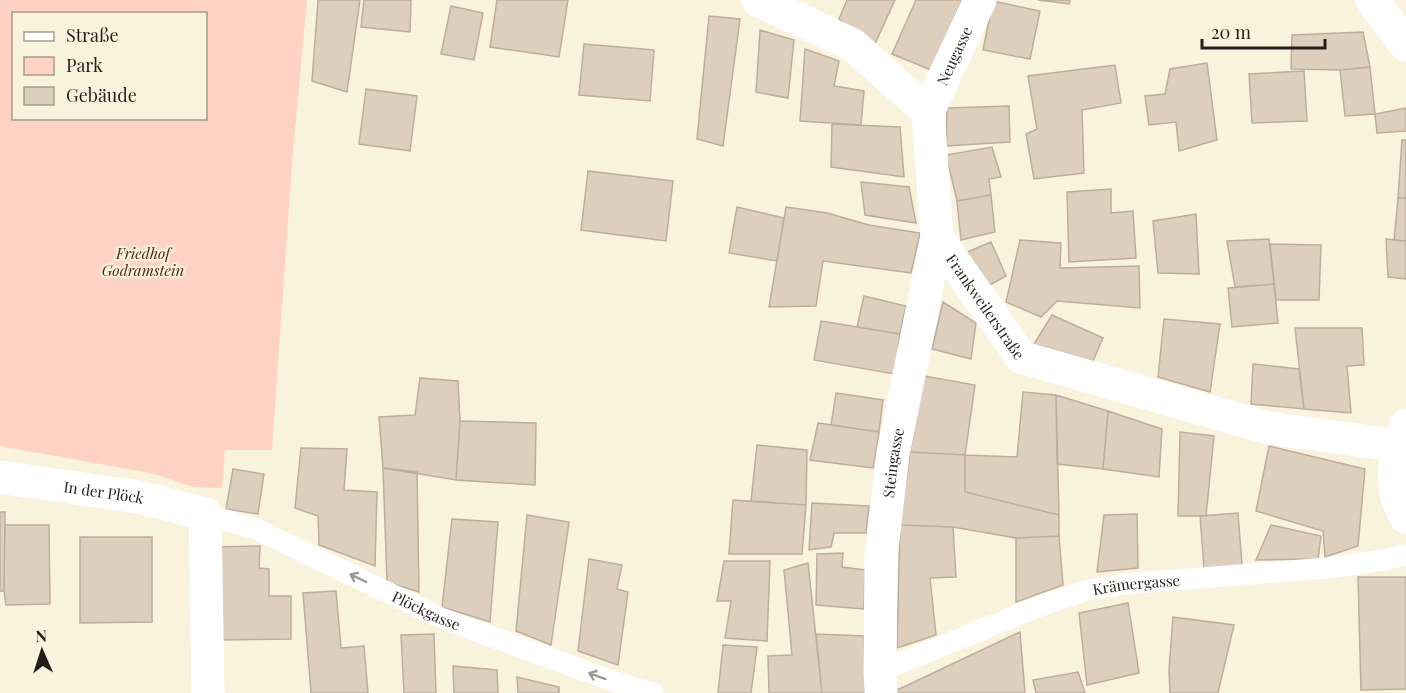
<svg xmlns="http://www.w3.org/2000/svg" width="1406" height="693" viewBox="0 0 1406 693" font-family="'Playfair Display',serif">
<rect width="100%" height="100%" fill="#f9f3de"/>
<!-- green -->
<path fill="#fed3c4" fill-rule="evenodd" d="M0,0H307L292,164L272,450H225L222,488L194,487L150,473L0,446ZM14,14H206V118H14Z"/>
<!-- building -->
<path fill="#decebe" stroke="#bcad9e" stroke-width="1.5" d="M318,0H360L347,92L312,81Z
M364,0H411L410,32L361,27Z
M497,0H568L559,57L490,47Z
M847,0H895L874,46L839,19Z
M916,0H962L931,70L892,54Z
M1038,0H1070L1069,4Z
M993,1L1040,11L1030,59L983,50Z
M451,6L483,13L474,60L441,54Z
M709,16L740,19L723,146L697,139Z
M760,30L794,40L788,98L756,92Z
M1363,32L1370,67L1340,70L1291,69L1292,35Z
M584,44L654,50L650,101L579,95Z
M805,49L839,61L834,86L864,91L861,125L800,121Z
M1207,63L1217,140L1179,151L1176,122L1149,125L1145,96L1165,94L1170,69Z
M1115,65L1121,103L1082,110L1084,173L1034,179L1026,134L1037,129L1028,76Z
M1370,67L1375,114L1345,116L1340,70Z
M1304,71L1307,121L1252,123L1249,74Z
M366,89L417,96L410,151L359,144Z
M1009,106L1010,142L946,146L947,108Z
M1406,108V131L1377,133L1375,114Z
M832,124L900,127L904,177L831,167Z
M1402,140H1406V198H1398Z
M992,147L1001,177L989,179L991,195L957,201L946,155Z
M588,171L673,181L666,241L581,230Z
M861,182L909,187L916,223L865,215Z
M1111,189V213L1133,211L1136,258L1069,262L1067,192Z
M991,195L995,232L961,240L957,201Z
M1398,198H1406V241L1394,240Z
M737,207L784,218L777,261L729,253Z
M786,207L827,213L869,225L920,233L911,273L823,261L816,306L769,307Z
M1196,214L1199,274L1158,273L1153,221Z
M1269,239L1274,284L1235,287L1227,241Z
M1386,239L1406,241V279L1388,277Z
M1020,240L1061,243L1060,268L1139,266L1140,308L1057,301L1041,317L1006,302Z
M991,242L1006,276L990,285L967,252Z
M1270,244L1321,245L1319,300H1276Z
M1274,284L1278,323L1232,327L1228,288Z
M864,296L906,306L900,334L857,327Z
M943,302L976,323L971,359L932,349Z
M1052,315L1103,338L1093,361L1034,344Z
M1164,319L1220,324L1210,392L1158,377Z
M821,321L900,334L894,374L814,360Z
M1295,328H1362L1364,365L1347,366L1351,413L1304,409Z
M1253,364L1299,369L1304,409L1251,404Z
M924,376L975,385L965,455L910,452Z
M420,378L458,381L460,421L456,480L383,468L379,417L415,415Z
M1023,392L1056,395L1059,515L965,492V455L1017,457Z
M836,393L883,400L879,432L831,425Z
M1056,395L1108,411L1103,469L1057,464Z
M1108,411L1162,429L1159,477L1103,469Z
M460,421L536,423L535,485L456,480Z
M818,423L879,432L873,468L810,460Z
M1180,432L1214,436L1206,516H1178Z
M757,445L807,450L806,505L751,501Z
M1269,446L1365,469L1358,546L1325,557L1323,531L1256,511Z
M301,448L347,449L344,490L377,492L375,566L319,545L318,516L295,508Z
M910,452L965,455V492L1059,515V536L1016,538L953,527L900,525Z
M383,468L417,472L419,592L387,582Z
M233,469L264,474L258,514L226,509Z
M733,500L806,505L802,554H729Z
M812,503L869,506L866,533H834L831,547L809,550Z
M0,512H5L4,591H0Z
M1238,513L1242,565L1204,568L1200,516Z
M1137,514L1138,568L1097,572L1104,515Z
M527,515L569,522L551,645L516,631Z
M452,519L498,522L490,622L442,607Z
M5,525H49L50,604L6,605L4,591Z
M900,525L953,527L956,577L930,578L936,635L897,648Z
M1271,525L1321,536L1318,559L1256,560Z
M1059,536L1063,585L1016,602V538Z
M80,537H152V622L80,623Z
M260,546L259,568L269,569V596H291V639L217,640L216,547Z
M843,553L842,567L865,570L864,609L816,605L817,554Z
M589,559L622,565L617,589L628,592L618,665L578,651Z
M724,561H770L767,641L725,638L731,601H717Z
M808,563L822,693H769L768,656L792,655L784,570Z
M1358,577H1406V689L1361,690Z
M336,591L341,648L364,646L368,693H311L303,593Z
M1128,603L1139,673L1087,685L1079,613Z
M1173,617L1234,625L1218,693H1170L1169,669Z
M1020,632L1025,693H897V690Z
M434,634L436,693H404L401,635Z
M816,634L864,636L865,693H822Z
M723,645L757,647L751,693H718Z
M453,666L497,670L498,693H454Z
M1078,672L1085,693H1036L1033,680Z
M517,677L559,687V693H518Z"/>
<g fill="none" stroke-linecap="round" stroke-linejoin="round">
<!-- service -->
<g stroke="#fff" stroke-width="21">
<path id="s1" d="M205,514L256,529L441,618L607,679L653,693"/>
<path id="s2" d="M880,671L1045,604L1088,590L1124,584L1327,568L1383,560L1406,555"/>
</g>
<!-- minor -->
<g stroke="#fff" stroke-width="33">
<path id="s3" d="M758,0L853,45L928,112L937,237L1021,357L1268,428L1379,443L1398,448"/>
<path d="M1372,0L1406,45"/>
<path id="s4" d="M928,112L980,0"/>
<path id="s5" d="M0,477L139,497L205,514L208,693"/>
<path id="s6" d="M881,693L880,671L881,557L893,454L937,237"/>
</g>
<!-- tertiary -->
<path stroke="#fff" stroke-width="33" d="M1406,425C1395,454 1387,488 1406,517"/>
</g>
<!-- one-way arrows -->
<defs><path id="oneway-shaft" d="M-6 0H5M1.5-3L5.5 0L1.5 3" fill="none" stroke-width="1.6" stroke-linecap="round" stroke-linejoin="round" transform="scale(1.5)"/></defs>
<g stroke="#9c9a97">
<use href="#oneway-shaft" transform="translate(358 578) rotate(-154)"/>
<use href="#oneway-shaft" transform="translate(597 676) rotate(-160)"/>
</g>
<g text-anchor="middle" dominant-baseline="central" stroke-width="4.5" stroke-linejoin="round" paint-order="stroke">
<!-- street labels -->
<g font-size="15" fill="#221f18" stroke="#f9f3de">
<text stroke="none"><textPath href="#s4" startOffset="62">Neugasse</textPath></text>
<text stroke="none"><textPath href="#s3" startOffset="416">Frankweilerstraße</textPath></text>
<text stroke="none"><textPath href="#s6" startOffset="231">Steingasse</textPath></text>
<text stroke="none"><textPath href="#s5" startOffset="105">In der Plöck</textPath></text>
<text stroke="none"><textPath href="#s2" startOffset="272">Krämergasse</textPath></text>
<text stroke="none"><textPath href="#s1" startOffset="242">Plöckgasse</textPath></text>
</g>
<!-- park labels -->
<g font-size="15" font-style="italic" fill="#521d08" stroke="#f9f3de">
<text x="143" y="253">Friedhof<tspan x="143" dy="17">Godramstein</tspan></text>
</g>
</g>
<!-- legend -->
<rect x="12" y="12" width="195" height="108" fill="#f9f3de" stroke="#a39e8f" stroke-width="1.5"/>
<rect x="24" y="32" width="30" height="9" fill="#ffffff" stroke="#a39e8f" stroke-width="1.5"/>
<text x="66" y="42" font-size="18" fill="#221f18">Straße</text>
<rect x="24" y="57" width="30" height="18" fill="#fed3c4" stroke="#a39e8f" stroke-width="1.5"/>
<text x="66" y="72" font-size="18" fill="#221f18">Park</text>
<rect x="24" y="87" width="30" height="18" fill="#decebe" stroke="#a39e8f" stroke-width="1.5"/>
<text x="66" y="102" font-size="18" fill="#221f18">Gebäude</text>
<!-- north arrow -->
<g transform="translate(42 651) rotate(357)" stroke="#f9f3de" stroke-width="4.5" paint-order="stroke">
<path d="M0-4.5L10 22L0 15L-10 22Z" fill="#221f18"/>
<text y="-9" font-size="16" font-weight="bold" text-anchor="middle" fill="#221f18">N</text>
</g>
<!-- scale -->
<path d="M1202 39v9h123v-9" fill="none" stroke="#221f18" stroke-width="3"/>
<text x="1211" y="39" font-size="18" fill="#221f18" stroke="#f9f3de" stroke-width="4.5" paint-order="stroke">20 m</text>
</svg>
